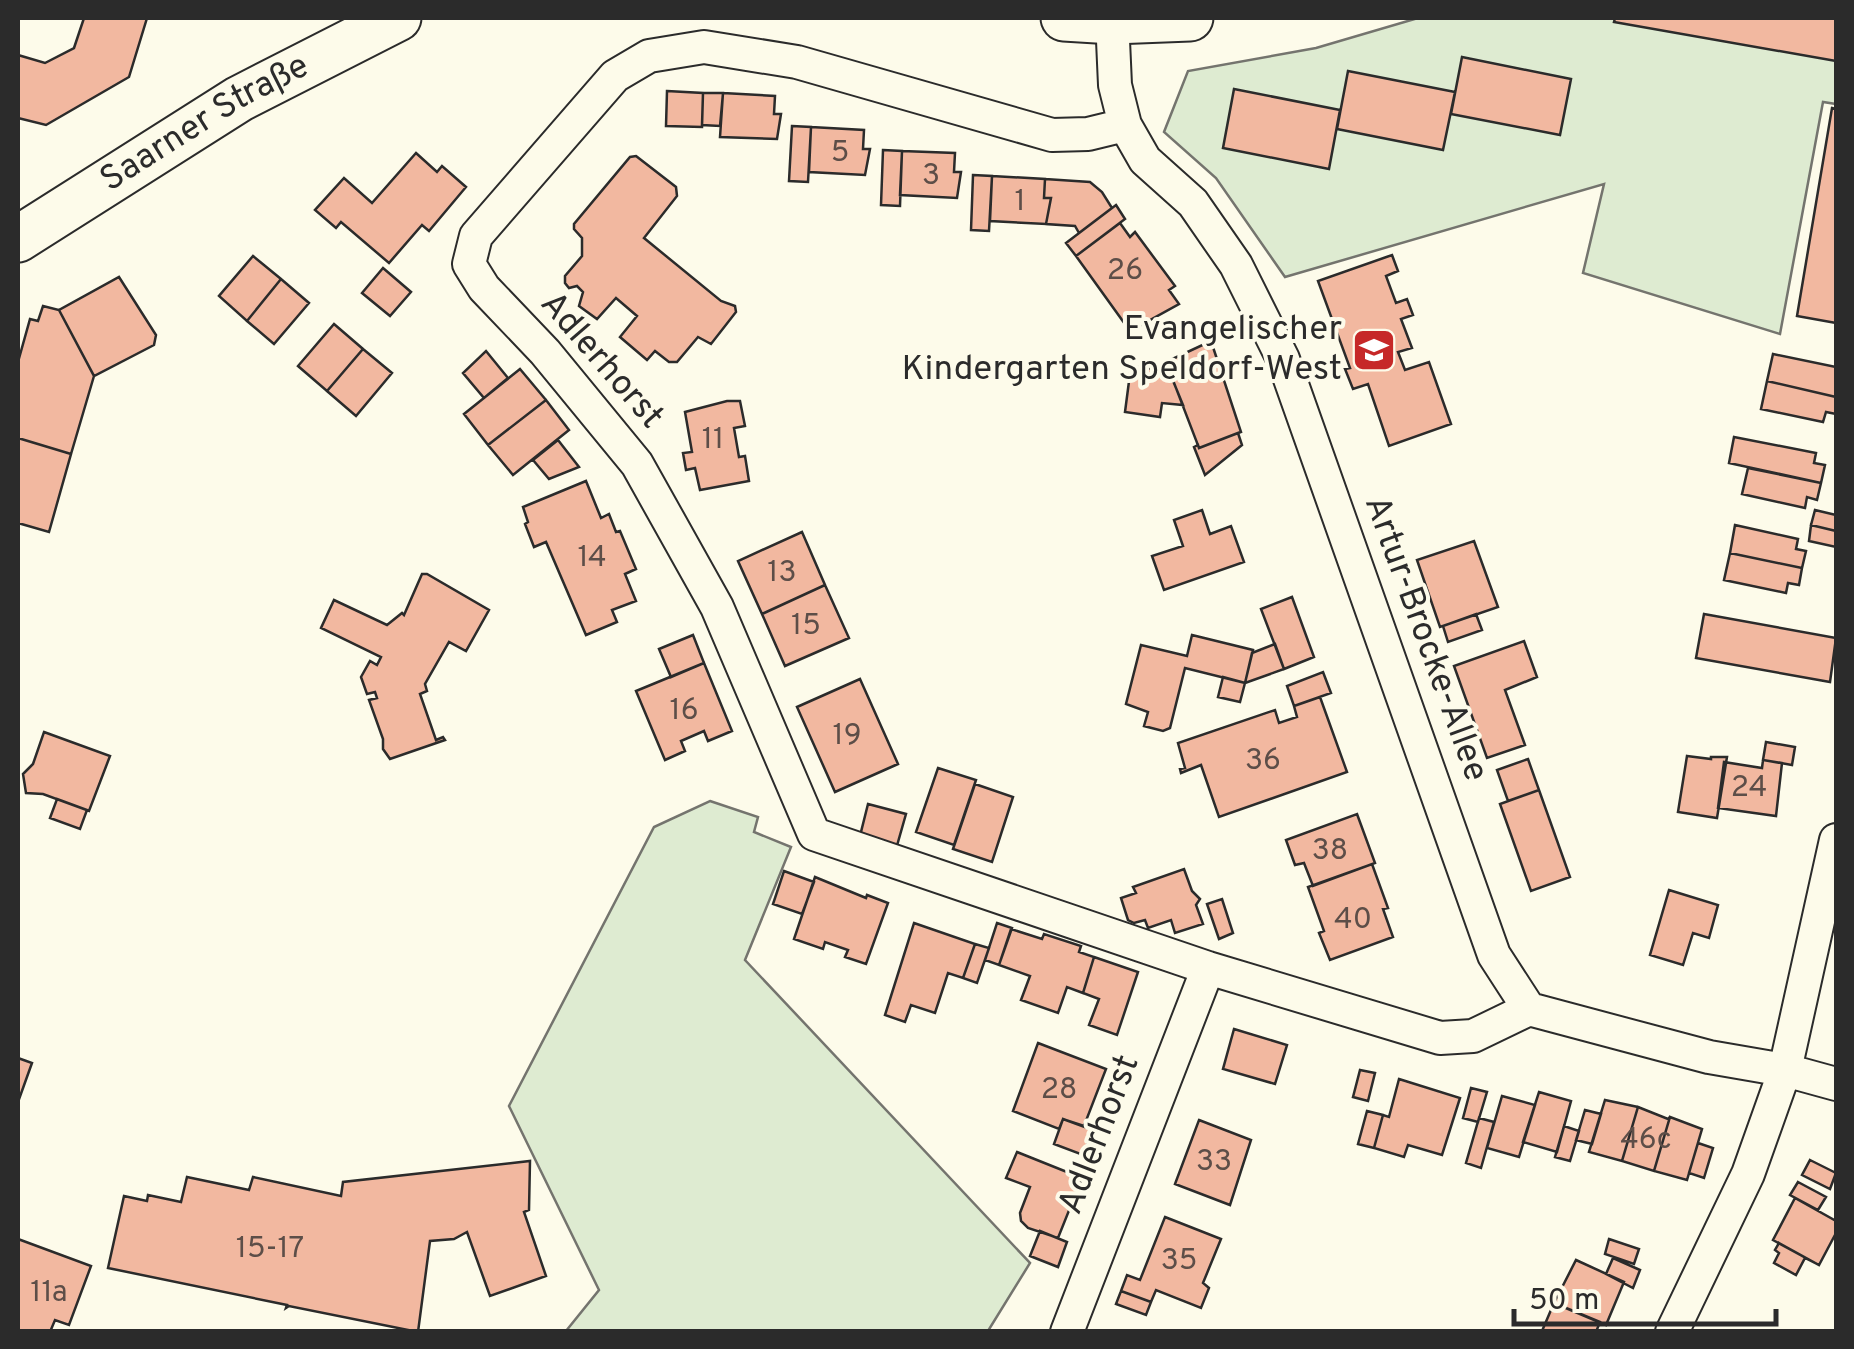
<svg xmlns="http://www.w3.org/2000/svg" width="1854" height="1349" viewBox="0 0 1854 1349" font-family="Overpass,sans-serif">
<rect width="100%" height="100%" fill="#fdfbea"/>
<!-- green -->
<path fill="#deebd1" stroke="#74746e" stroke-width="2.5" d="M1418,18H1836V104L1823,102L1780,334L1583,273L1604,184L1285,277L1216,178L1164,132L1188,71L1316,48Z
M710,801L758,817L754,832L791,847L745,960L1030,1263L988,1331H566L599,1290L509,1106L654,827Z"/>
<!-- building -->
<path fill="#f2b8a0" stroke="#2b2b2b" stroke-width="2.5" d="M84,18H147L129,77L46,125L18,118V55L45,63L74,48Z
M1615,18H1836V61L1614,22Z
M1462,57L1571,79L1560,135L1451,114Z
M1348,71L1455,92L1443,150L1337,129Z
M1234,89L1340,110L1329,169L1223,148Z
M667,91L703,93L702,127L666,126Z
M703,93H723L720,126L702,125Z
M723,93L775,96L774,114H781L777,139L720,137Z
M1832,108L1836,109V323L1797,316Z
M792,126L811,127L808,182L789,181Z
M811,127L864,130L863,149H870L865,175L809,172Z
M883,150L902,151L900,206L881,205Z
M902,151L955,153L954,172H961L957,198L900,195Z
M416,153L437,172L442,166L466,187L429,231L422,225L389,263L341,222L336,228L315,210L344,178L372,203Z
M636,156L676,187L677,196L644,238L721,301L735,306L736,312L711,344L698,337L677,362H669L655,351L647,360L620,337L637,316L616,298L597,319L579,306L583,292L577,286L569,288L565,283V276L582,256V238L574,229V224L630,157Z
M973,175L992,176L989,231L971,230Z
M992,176L1045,179L1044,198H1051L1046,224L990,221Z
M1045,179L1090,182L1102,192L1112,208L1079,233L1075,226L1046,224L1051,198H1044Z
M1116,205L1125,219L1076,256L1066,243Z
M1120,223L1130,237L1135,232L1175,286L1169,290L1179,304L1130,331L1076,256Z
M1392,255L1398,271L1386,276L1396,303L1407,299L1413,315L1401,319L1412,348L1398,352L1405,370L1429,362L1451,424L1389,446L1368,384L1353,389L1345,369L1350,368L1318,281Z
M253,256L281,279L247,321L219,296Z
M383,268L411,292L390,316L362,293Z
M119,277L156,335L154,345L94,376L59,310Z
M281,279L309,303L274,344L247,321Z
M43,306L59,310L94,376L71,454L18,438V362L30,319L38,321Z
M334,324L363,349L327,391L298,366Z
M1211,341L1241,432L1199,448L1166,362Z
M363,349L392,373L356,416L327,391Z
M486,351L508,378L484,398L463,373Z
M1773,354L1836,367V397L1767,381Z
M1131,366L1169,371L1183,405L1162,403L1160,417L1125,412Z
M520,369L546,400L488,445L464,414Z
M1767,381L1836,397V414L1826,412L1823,422L1761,409Z
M546,400L569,430L513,475L488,445Z
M727,401H740L745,426L734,428L739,457L745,456L749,481L700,490L695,468L686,470L683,453L692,452L685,412Z
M1238,433L1242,445L1205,475L1194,447L1198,445L1199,448Z
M1734,437L1816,453L1814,463L1825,465L1821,483L1729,463Z
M18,438L71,454L49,532L18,523Z
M558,440L579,467L549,479L533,460Z
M1748,468L1821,483L1817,500L1807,497L1805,508L1742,494Z
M586,481L601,518L609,514L616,532L620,531L636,569L625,574L636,601L612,610L617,622L586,635L546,542L534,547L525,524L528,522L523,507Z
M1202,510L1210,534L1231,526L1244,562L1164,590L1152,556L1183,546L1174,520Z
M1815,510L1836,515V531L1811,525Z
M1735,525L1798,539L1796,549L1806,551L1802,568L1730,553Z
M1811,525L1836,531V547L1809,541Z
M802,532L825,585L762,614L738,561Z
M1474,541L1498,607L1440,627L1417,560Z
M1730,553L1802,568L1799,585L1788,583L1786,593L1724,580Z
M422,574H427L489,610L466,651L449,642L425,684L427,691L420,694L436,740L443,737L445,740L390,759L383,749V739L369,700L377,698L375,692L367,694L361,677L370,661L377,665L381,657L321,628L334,600L387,625L402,613L404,615Z
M825,585L849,638L785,666L762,614Z
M1292,597L1314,657L1284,669L1261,609Z
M1476,614L1482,630L1448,642L1443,626Z
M1704,614L1836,638L1830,682L1696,658Z
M693,635L704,663L671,677L659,649Z
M1192,635L1253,650L1245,683L1185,668L1170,728L1163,731L1144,726L1148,712L1126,704L1141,645L1187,656Z
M1524,641L1537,677L1505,690L1525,745L1487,758L1454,666Z
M1275,644L1284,669L1245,683L1252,653Z
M704,663L732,731L708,741L704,731L681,741L685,751L665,760L636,691Z
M1323,672L1331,693L1294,706L1287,686Z
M1223,677L1245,683L1240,702L1218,697Z
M860,679L898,764L835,792L797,707Z
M1320,697L1347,772L1219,817L1201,765L1181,773L1180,769L1185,768L1178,743L1275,710L1279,723L1297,717L1294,706Z
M44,732L110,756L89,811L43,794L26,793L23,774L33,764Z
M1766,742L1795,747L1792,765L1763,760Z
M1687,756L1711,759V757H1727L1717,818L1678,812Z
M1528,759L1539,790L1508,801L1497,770Z
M1763,760L1782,763L1776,816L1718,808L1724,762L1762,768Z
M938,768L976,780L954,845L916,832Z
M975,784L1013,797L992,862L953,849Z
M1539,790L1570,877L1531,891L1500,804Z
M57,799L87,810L80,829L50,818Z
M868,804L906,814L896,849L860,836Z
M1357,814L1375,863L1313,886L1304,863L1295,865L1286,840Z
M1372,864L1388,908L1383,909L1393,937L1330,960L1319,933L1324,931L1308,887Z
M1184,869L1192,891L1200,899L1196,905L1203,924L1175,933L1171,920L1148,928L1145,920L1134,923L1128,920L1121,898L1136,893L1133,887Z
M784,871L814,882L802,914L773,904Z
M815,877L866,898L867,895L888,903L866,964L845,957L848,950L825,942L823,949L794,939Z
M1669,890L1718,905L1709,938L1693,933L1683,965L1650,955Z
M1222,899L1233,933L1219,939L1207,904Z
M914,923L975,944L963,978L948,973L935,1013L911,1005L905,1022L885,1015Z
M997,923L1012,928L999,965L985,960Z
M1011,929L1042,939L1044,934L1081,946L1079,952L1094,957L1083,993L1067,987L1058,1013L1021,1000L1030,976L999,965Z
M975,944L989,948L977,983L963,978Z
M1094,957L1138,972L1117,1035L1089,1025L1099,999L1083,993Z
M1234,1029L1287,1045L1275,1084L1223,1069Z
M1038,1043L1106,1069L1084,1126L1063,1119L1059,1129L1013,1111Z
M18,1058L32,1063L18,1102Z
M1360,1070L1375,1073L1368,1101L1353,1097Z
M1399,1079L1460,1098L1442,1155L1408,1145L1404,1157L1374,1148L1383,1115L1389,1117Z
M1471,1088L1487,1092L1478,1122L1463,1118Z
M1539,1092L1571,1101L1557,1152L1523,1142Z
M1502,1096L1535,1105L1519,1157L1487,1148Z
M1605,1100L1638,1107L1622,1161L1589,1152Z
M1638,1107L1668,1119L1670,1117L1654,1171L1622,1161Z
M1585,1110L1601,1114L1592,1144L1576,1140Z
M1367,1111L1383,1115L1374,1148L1358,1144Z
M1670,1117L1702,1129L1687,1180L1654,1171Z
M1479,1118L1494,1122L1481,1168L1466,1163Z
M1063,1119L1093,1130L1083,1155L1054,1144Z
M1199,1120L1251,1140L1230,1205L1175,1184Z
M1564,1126L1579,1131L1570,1161L1555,1157Z
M1698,1143L1713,1148L1704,1178L1689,1173Z
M1017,1152L1082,1178L1058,1238L1028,1228L1021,1221L1020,1213L1030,1187L1006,1178Z
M1810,1160L1836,1173L1830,1189L1802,1175Z
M530,1161L529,1210L524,1212L546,1276L490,1296L467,1232L454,1239L430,1241L418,1332L289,1306L286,1308L287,1305L108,1268L124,1196L147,1201L148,1195L181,1202L187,1177L249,1190L253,1177L341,1196L343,1182Z
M1798,1182L1826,1197L1818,1210L1790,1195Z
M1795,1198L1836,1221V1233L1819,1265L1773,1240Z
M1165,1217L1221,1239L1203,1283L1209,1288L1201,1308L1156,1290L1151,1302L1121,1291L1127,1275L1140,1280Z
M1040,1231L1067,1242L1058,1267L1030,1256Z
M18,1239L91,1266L69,1325L55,1320L50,1332H18Z
M1609,1239L1639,1249L1634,1264L1605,1254Z
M1779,1243L1819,1265L1805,1258L1796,1275L1774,1263L1779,1253L1775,1250Z
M1613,1258L1640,1270L1633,1288L1606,1274Z
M1576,1260L1624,1282L1606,1325L1554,1303Z
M1121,1291L1151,1302L1146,1315L1116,1304Z
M1554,1303L1600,1322L1596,1332L1542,1331Z"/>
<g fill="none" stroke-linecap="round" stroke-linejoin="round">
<!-- minor casing -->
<g stroke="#2b2b2b" stroke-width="36">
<path id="minor" d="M1112,18L1115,85L1125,125L1145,160L1193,203L1236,265L1283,359L1494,955L1529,1009L1709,1057L1785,1070L1836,1084
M1125,125L1088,134L1052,135L797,62L704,47L649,56L615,76L476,236L469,264L484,288L545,352L637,464L717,607L814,834L1208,968L1440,1038L1473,1036L1529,1009
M1067,1332L1208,968
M1672,1332L1748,1174L1785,1070L1836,840"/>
</g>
<!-- secondary casing -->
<g stroke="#2b2b2b" stroke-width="49">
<g id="secondary">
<path d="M1064,18L1113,21L1190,18"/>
<path id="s1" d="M18,239L239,99L398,18"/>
</g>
</g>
<!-- minor -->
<use href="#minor" stroke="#fdfbea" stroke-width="32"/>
<!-- secondary -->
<use href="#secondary" stroke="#fdfbea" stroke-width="45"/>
</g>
<!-- icons -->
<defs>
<g id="school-square" transform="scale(2.25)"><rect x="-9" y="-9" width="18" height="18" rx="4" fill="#c62828" stroke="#fdfbea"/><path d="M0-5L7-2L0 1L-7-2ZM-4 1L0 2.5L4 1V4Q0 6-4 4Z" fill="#fff"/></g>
</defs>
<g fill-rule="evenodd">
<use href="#school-square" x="1374" y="350"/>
</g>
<g text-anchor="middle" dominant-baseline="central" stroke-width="8" stroke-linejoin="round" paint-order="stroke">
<!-- number labels -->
<g font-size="30" fill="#5d4e48">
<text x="840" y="153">5</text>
<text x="931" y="176">3</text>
<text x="1020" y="202">1</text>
<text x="1125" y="271">26</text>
<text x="713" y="440">11</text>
<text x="592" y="558">14</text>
<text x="782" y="573">13</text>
<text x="806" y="626">15</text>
<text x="684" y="711">16</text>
<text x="847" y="736">19</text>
<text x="1263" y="761">36</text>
<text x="1749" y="788">24</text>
<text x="1330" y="851">38</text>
<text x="1353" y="920">40</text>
<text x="1059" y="1090">28</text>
<text x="1646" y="1140">46c</text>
<text x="1214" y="1162">33</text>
<text x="270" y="1249">15-17</text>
<text x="1179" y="1261">35</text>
<text x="49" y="1293">11a</text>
</g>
<!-- street labels -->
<g font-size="35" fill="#2b2b2b" stroke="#fdfbea">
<text stroke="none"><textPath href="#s1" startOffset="220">Saarner Straße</textPath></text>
<text transform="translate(601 361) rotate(49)">Adlerhorst</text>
<text transform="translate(1425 639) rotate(70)">Artur-Brocke-Allee</text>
<text transform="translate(1100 1135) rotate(-69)">Adlerhorst</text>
</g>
<!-- poi labels -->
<g font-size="35" fill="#2b2b2b" stroke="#fdfbea" text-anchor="end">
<text x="1342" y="330">Evangelischer<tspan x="1342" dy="40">Kindergarten Speldorf-West</tspan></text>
</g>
</g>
<!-- border -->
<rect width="1854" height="1349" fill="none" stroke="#2b2b2b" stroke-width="40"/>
<!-- scale -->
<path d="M1514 1309v15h262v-15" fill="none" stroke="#2b2b2b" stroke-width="5"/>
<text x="1529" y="1309" font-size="30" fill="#2b2b2b" stroke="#fdfbea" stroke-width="8" paint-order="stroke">50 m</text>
</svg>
